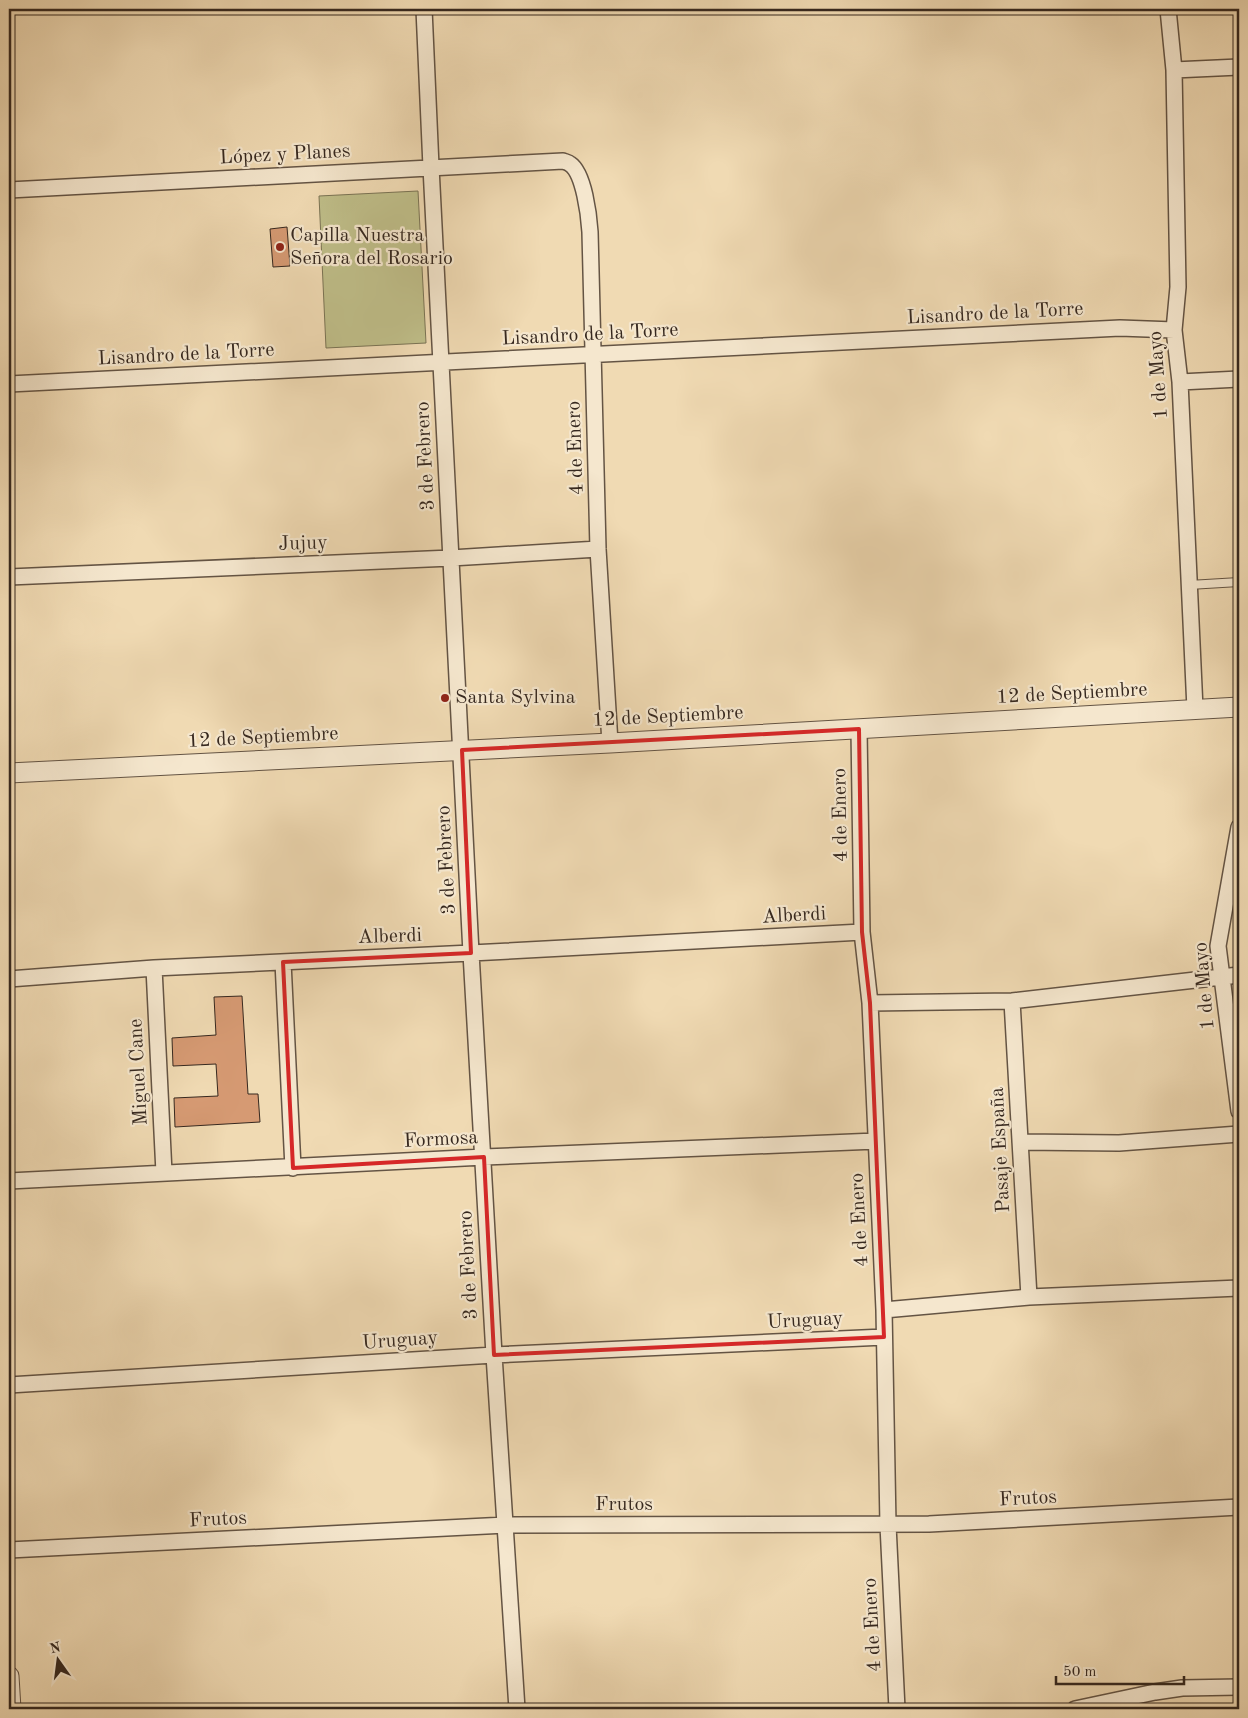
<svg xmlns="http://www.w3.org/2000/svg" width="1248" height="1718" viewBox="0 0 1248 1718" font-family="'Old Standard TT',serif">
<rect width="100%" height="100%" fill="#f0dab3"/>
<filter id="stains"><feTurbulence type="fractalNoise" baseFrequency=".004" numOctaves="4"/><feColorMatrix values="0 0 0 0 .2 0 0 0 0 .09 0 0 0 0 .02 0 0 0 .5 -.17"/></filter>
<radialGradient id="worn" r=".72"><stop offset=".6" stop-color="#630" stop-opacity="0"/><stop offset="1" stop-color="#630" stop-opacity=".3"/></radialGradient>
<!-- green -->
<path fill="#bfbe89" stroke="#7a7354" d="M418,191L426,343L326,348L319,196Z"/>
<!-- building -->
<path fill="#d69a73" stroke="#36281f" d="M287,227L290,266L273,267L270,229Z
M242,996L248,1094H258L260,1122L175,1127L174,1098L218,1096L216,1064L173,1066L172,1038L216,1035L214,997Z"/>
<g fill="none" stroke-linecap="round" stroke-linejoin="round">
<!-- service casing -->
<g stroke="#645444" stroke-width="10">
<path id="service" d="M1189,585L1239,582"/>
</g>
<!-- minor casing -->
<g stroke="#645444" stroke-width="18">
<path id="minor" d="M424,9L431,167L471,953L494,1355L517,1709
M1168,9L1174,70L1178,287L1174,330L1180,382L1195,709
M1174,70L1239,67
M9,190L563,161C565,162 568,162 570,164C584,173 589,216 590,232L598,549L610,743
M1180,382L1239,379
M9,384L1120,328L1174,330
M9,577L451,558L598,549
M859,729L862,932L870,1003L884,1310L888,1525L897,1709
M1239,827L1218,946L1239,1111
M283,962L293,1168
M154,968L164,1173
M9,979L154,968L471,953L862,932
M1012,1001L1029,1297
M870,1003L1012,1001L1239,975
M1020,1142L1119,1143L1239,1134
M9,1181L484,1157L876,1141
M884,1310L1029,1297L1239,1288
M9,1385L494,1355L884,1337
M9,1550L506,1525L929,1524L1239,1507
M1075,1709L1155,1692L1182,1688L1239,1687"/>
</g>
<!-- tertiary casing -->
<g stroke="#645444" stroke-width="21">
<path id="tertiary" d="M9,773L610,743L1239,707
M9,1676L11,1709"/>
</g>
<!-- service -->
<use href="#service" stroke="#f5e7ce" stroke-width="8"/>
<!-- minor -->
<use href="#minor" stroke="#f5e7ce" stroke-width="15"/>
<!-- tertiary -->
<use href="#tertiary" stroke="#f5e7ce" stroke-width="19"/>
</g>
<!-- marked area -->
<path fill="none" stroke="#d62828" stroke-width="4" stroke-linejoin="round" d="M859,729L862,932L870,1003L884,1337L494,1355L484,1157L293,1168L283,962L471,953L462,750Z"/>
<!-- markers -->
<g fill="#8f2418" stroke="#f5e7ce" stroke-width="2">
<circle cx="280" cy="247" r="5"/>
<circle cx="445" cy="698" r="5"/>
</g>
<g text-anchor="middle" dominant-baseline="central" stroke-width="4.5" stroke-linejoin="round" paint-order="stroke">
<!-- street labels -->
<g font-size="20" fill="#36281f" stroke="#f5e7ce">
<text transform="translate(285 155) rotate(-3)">López y Planes</text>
<text transform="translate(995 314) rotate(-3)">Lisandro de la Torre</text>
<text transform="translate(590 335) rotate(-3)">Lisandro de la Torre</text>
<text transform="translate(186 355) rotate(-3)">Lisandro de la Torre</text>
<text transform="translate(1159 375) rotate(-94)">1 de Mayo</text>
<text transform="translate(576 448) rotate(-92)">4 de Enero</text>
<text transform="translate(426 456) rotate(-93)">3 de Febrero</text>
<text transform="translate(303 544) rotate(-2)">Jujuy</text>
<text transform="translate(1072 694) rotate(-3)">12 de Septiembre</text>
<text transform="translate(668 717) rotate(-3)">12 de Septiembre</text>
<text transform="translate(263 738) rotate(-3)">12 de Septiembre</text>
<text transform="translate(841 815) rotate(-91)">4 de Enero</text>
<text transform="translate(447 860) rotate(-93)">3 de Febrero</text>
<text transform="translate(794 916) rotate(-3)">Alberdi</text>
<text transform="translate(390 937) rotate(-2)">Alberdi</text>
<text transform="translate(1205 986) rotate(-95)">1 de Mayo</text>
<text transform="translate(139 1072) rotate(-93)">Miguel Cane</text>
<text transform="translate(441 1140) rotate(-3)">Formosa</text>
<text transform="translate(1001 1150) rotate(-93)">Pasaje España</text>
<text transform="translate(860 1220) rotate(-93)">4 de Enero</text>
<text transform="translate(469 1265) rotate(-93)">3 de Febrero</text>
<text transform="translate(805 1321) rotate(-3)">Uruguay</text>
<text transform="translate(400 1341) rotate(-4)">Uruguay</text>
<text transform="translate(1028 1499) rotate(-3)">Frutos</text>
<text x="624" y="1505">Frutos</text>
<text transform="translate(218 1520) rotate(-3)">Frutos</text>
<text transform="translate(873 1625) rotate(-93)">4 de Enero</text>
</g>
<!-- poi labels -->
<g font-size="20" fill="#36281f" stroke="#f5e7ce" text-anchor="start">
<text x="290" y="236">Capilla Nuestra<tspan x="290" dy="23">Señora del Rosario</tspan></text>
<text x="455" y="698">Santa Sylvina</text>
</g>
</g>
<!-- margin -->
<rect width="1248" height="1718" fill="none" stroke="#f0dab3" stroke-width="30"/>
<rect x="10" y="10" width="1228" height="1698" fill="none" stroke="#36281f" stroke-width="2.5"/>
<rect x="15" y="15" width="1218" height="1688" fill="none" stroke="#36281f"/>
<!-- north arrow -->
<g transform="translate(58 1660) rotate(346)" stroke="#f5e7ce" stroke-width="4" paint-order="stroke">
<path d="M0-4L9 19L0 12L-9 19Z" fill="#36281f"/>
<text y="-8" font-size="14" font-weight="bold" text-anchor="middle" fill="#36281f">N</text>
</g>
<!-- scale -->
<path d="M1056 1676v8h128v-8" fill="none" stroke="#36281f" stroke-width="2.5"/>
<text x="1063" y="1676" font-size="15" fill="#36281f" stroke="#f5e7ce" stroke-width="4" paint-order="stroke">50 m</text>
<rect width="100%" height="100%" filter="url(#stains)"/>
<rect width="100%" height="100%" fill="url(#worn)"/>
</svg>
